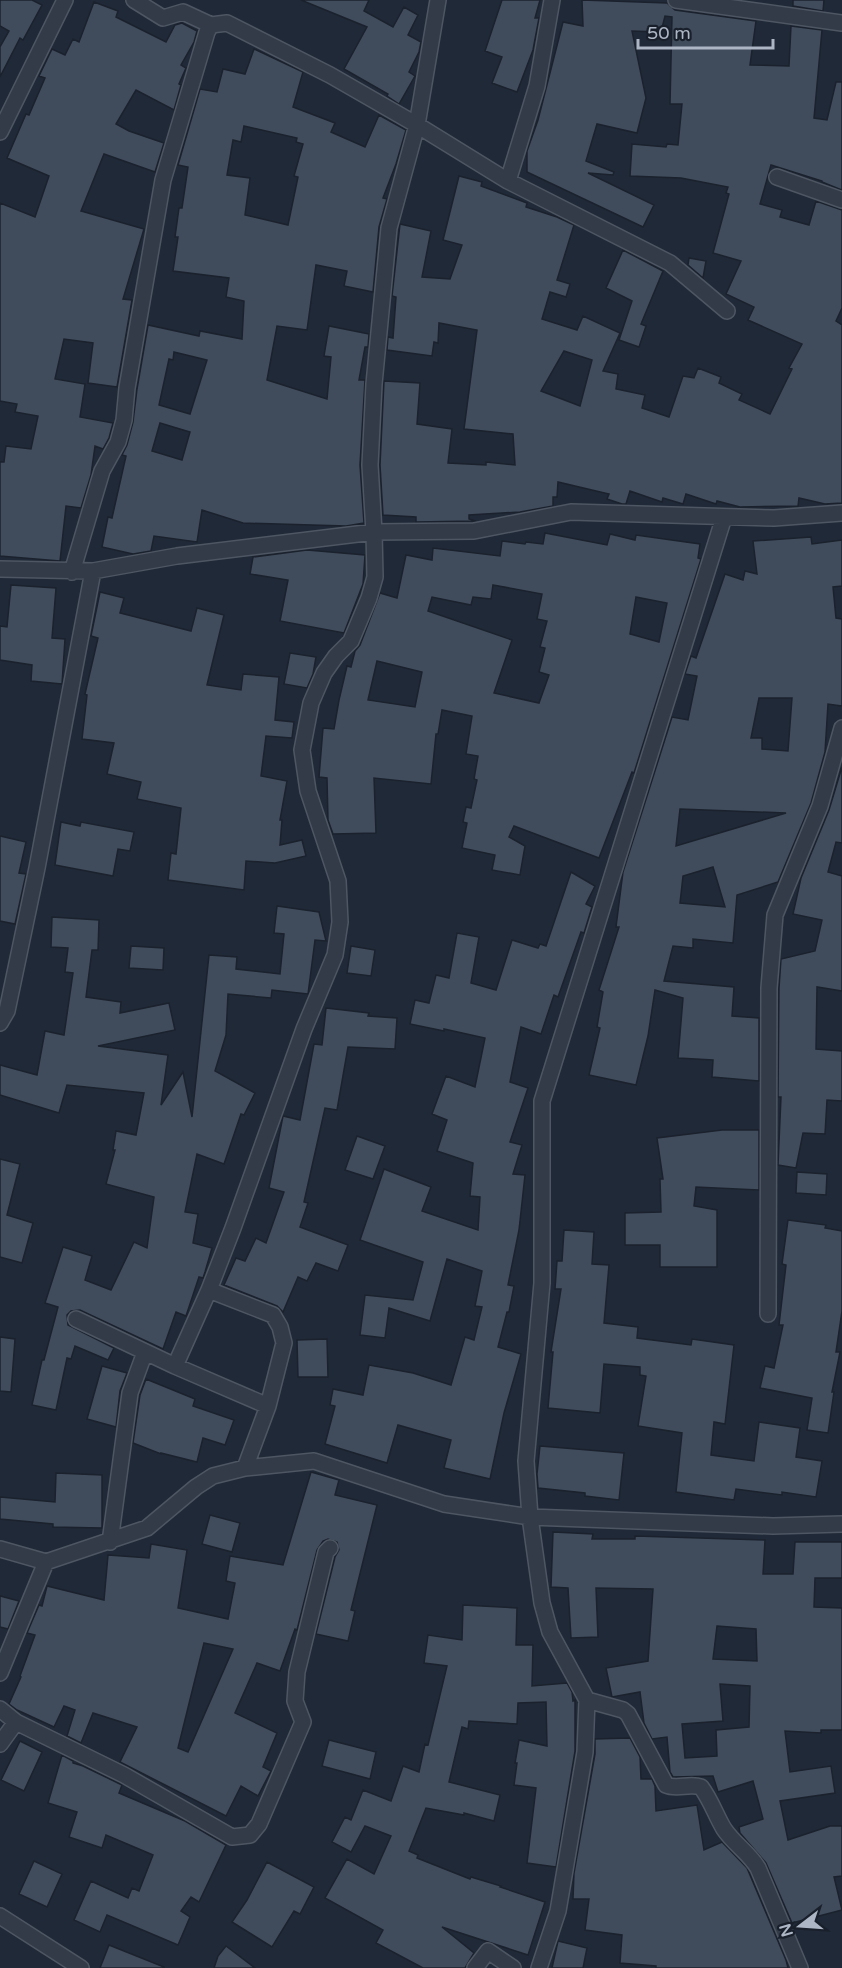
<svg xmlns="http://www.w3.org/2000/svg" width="842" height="1968" viewBox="0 0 842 1968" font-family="'Varela Round',sans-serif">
<rect width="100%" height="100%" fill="#202937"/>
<!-- building -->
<path fill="#404c5c" stroke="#1b222e" stroke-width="1.5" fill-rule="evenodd" d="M0,0H32L42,5L23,40L20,38L0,77V47L9,31L0,26Z
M301,0H369L364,11L393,27L404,7L418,15L408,35L421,42L419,52L409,72L415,76L399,104L387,96L388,94L344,69L367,27Z
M502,0H540L535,18H539L533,50L517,92L492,83L502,57L485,51Z
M582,0L667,3L675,10L756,21L750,65L789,66L791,26L822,30L814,118L827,120L836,82H842V190L822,182V181L771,165L760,204L782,210L780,217L809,225L816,201L842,210V308L836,321L842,325V503L825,504L799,498L798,506L740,507L717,501L716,504L686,494L683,504L663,498L662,502L630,491L626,504H622L607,499L609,494L558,482L557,497H553V506L520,512L469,515V519L476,521H473L416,522V517L383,515L380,465L384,381L420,383L417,424L452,429L448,463L486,465V462L515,465L513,434L464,429L477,330L439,323L438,343L434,342L432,356L387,350L388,337L393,338L396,297L392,296L400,224L431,231L422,277L450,279L462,245L443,240L459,176L482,182L481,186L527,203L526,207L557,217L574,225L557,280L570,284L566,297L550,292L542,319L577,330L583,316L620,333L603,371L618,374L616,389L645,395L642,408L669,417L683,376L694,378L698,368L721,377L719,383L742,394L739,400L770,414L792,369L789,368L802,344L748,320L754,307L726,294L741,261L713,253L729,194L726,193L728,187L681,178L630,176L632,144L666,147L667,144L678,145L682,104H670L672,17L665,16L661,32L632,31L646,98L637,133L597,124L586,161L614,172L613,175L588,173L654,205L643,227L527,172V151L538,120L563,22L583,26ZM564,351L592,360L580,406L541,391Z
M793,0H824L823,11L793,6Z
M94,2L118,11L116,17L166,42L175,25L182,23L197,31L194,42L181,65L186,68L179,84L181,85L174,110L136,90L116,124L129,131L164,143L155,172L104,154L81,211L144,229L123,299L132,300L117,387L88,383L93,343L64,339L55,379L85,384L80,417L113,423L109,438L103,449L95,446L91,475L81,508L66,506L60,561L0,556V462H4L6,446L31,449L38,416L15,412L17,404L0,401V203L35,217L49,176L7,158L26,114L29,115L45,78L39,76L52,49L65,55L73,39L79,42Z
M254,49L303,72L293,107L335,123L331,132L365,147L379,115L406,130L396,164L383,198L387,199L379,227L373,292L344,286L347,271L316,265L307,330L277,326L267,380L327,399L331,357L324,356L329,326L369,334L368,347H365L359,380H365L360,465L364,523L346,526L243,523L202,510L197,542L154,536L151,551L133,554L102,547L108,517L112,518L126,456L122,455L127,445L133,422L137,389L148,325L199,336L200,331L242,339L244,301L226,297L229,278L173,271L178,237H175L179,208H182L188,167L178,165L200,89L217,92L223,69L245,74ZM244,126L297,138L296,142L303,144L294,176L298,177L288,225L245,215L250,178L227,175L233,140L241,142ZM174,352L207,360L190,414L159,405L169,359L173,360ZM160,423L190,432L182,460L152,451Z
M623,250L663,271L641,324L646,326L639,347L619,340L632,301L606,288Z
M689,258L706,261L703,278L688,265Z
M545,533L607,545L610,534L635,540L636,535L700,544L698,558L701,559L634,773L632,772L599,858L514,826L509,837L525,846L520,875L492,870L495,855L462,848L467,823L463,822L466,807L471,808L477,780L474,779L478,756L466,754L472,716L442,710L438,734H436L431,784L374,778L376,833L333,834L328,820L327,778L319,777L323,728L334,729L339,700L347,666L351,667L355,651L360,645L380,593L397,598L406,555L432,560L433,548L500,556L502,541L525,544L526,542L543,544ZM493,585L542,594L537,619L547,621L540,647L545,648L539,672L549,675L539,703L494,693L512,640L428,611L432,597L471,605L473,597L491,599ZM636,597L667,603L659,642L630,634ZM377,661L422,672L415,707L368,700Z
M811,537L812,544L842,540V586L833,587L836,618L842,619V706L828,704L825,752L811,803L778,882L737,895L733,943L693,939V948L673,946L664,981L734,987L732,1016L759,1018V1081L712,1077L713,1060L678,1058L683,998L655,990L648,1036L636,1085L589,1075L600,1028L597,1027L603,992L599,990L619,927H616L623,872L672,717L688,720L697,676L685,674L691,656L696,658L725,574L743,580L745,571L757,574L753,541ZM759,698H792L788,751L762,749V738H751ZM680,809L786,813L676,846ZM713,867L725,907L680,903L683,876Z
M307,550L365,555L363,584L344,633L280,621L288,580L250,574L253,557Z
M11,585L56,588L52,638L65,639L62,684L31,681L32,665L0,660V626L7,627Z
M100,592L124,598L120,613L191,631L197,608L224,615L207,685L241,690L243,674L279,677L275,720L294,722L292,738L266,736L261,776L287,781L280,820H282L280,845L302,840L306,856L275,863L246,861L244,890L168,880L171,853L176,854L181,808L137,799L141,782L107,774L114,743L82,739L87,695L85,694L98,638L91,636Z
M290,653L316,657L313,674L307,688L284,684Z
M842,767V843L836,842L828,872L842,876V991L817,987L816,1049L842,1051V1101L827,1100L825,1134L803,1133L796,1168L778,1165L781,1097H778L779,988L781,959L815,951L822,920L793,914L801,878L829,810Z
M61,822L80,826L81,822L134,832L130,851L118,849L113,876L55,865Z
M0,836L26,842L19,873L26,874L15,924L0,921Z
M571,872L595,886L586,904L592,907L584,933L581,932L558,997L554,995L541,1034L521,1027L510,1082L528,1088L510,1142L522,1145L513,1174L525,1175L519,1230L508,1285L514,1286L509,1312H507L498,1347L521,1354L504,1413L490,1479L444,1468L451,1440L398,1425L387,1463L325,1444L335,1406L330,1405L333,1389L363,1395L369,1365L413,1373L451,1385L465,1337L474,1340L482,1307L475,1306L482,1271L447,1259L430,1321L389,1308L385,1338L360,1335L365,1295L413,1300L423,1262L360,1240L384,1169L431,1187L422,1211L478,1230L480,1197L470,1196L473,1163L437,1151L447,1120L432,1114L446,1076L475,1087L485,1038L444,1029V1031L410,1024L415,1000L429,1003L436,975L449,978L457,933L479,937L471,983L496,990L512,940L538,948L540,944L546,946Z
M277,906L319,912L326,941L315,940L308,994L272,990L271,998L228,994L226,1035L215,1071L255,1093L244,1115L241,1114L224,1164L197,1154L185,1212L198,1214L193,1243L212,1248L205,1272L203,1278L199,1277L186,1316L176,1312L163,1349L80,1310L71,1311L67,1315L68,1325L114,1348L108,1360L75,1346L71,1359L67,1358L56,1410L32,1405L42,1360H44L58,1307L45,1303L63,1247L92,1256L85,1280L111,1290L134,1242L147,1248L154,1197L106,1184L115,1150H113L116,1131L136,1135L144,1093L67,1085L59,1113L0,1095V1065L37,1075L45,1031L64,1035L73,973L65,972L68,948L51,947L52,917L99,920L98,950H92L86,997L121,1002L120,1013L169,1003L175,1030L98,1046L168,1055L161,1105L183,1072L192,1117L209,955L237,957L236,969L280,974L284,934L274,933Z
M131,946L164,948L163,970L129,968Z
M351,946L375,950L371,976L347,973Z
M326,1008L369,1013L368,1016L397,1018L395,1049L348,1047L337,1110L325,1108L304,1202L308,1203L300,1227L348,1245L338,1271L316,1263L307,1281L298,1277L283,1312L277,1306L224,1285L236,1258L245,1261L256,1238L266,1243L284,1192L269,1188L282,1121L283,1116L300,1120L314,1044L322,1045Z
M722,1130H759V1190L696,1187L694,1206L717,1210V1267H660V1245H625V1213L661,1212L660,1179H663L657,1138Z
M357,1136L385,1146L373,1179L345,1170Z
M0,1159L20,1164L7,1215L33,1223L22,1263L0,1257Z
M797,1172L827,1174L826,1195L796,1193Z
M788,1220L826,1225L825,1228L842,1231V1311L836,1352H840L832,1392H834L828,1433L807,1430L812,1398L760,1388L765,1366L774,1368L783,1325H779L786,1265L782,1264Z
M564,1230L594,1232L592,1264L609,1265L604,1323L638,1327L637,1338L691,1345L692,1339L734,1345L725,1424L714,1422L711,1455L754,1461L759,1422L800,1428L796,1457L822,1461L816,1497L782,1492V1495L736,1489L734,1500L676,1492L682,1433L638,1426L646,1376L640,1375V1367L604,1364L600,1413L548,1408L553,1352H551L561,1289H555L557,1261H562Z
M0,1337L15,1339L11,1392L0,1391Z
M327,1339L328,1377H298L297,1340Z
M102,1366L127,1373L120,1391L116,1427L87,1419Z
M146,1379L195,1399L193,1406L234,1420L225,1445L203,1438L197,1462L161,1453V1454L133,1443L140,1395Z
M540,1446L624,1453L619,1500L585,1496V1493L538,1488L537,1474Z
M311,1472L339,1480L335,1495L377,1505L351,1610L355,1611L348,1641L316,1634L335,1557L339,1550L337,1542L328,1539L323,1541L317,1550L297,1630L295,1629L280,1671L257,1663L235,1713L277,1733L263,1767L271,1771L258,1796L241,1786L226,1816L120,1762L137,1727L93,1713L81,1743L67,1736L75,1710L64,1706L54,1727L17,1710L9,1704L21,1677L20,1676L35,1635L27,1633L39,1605L42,1606L47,1586L104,1600L108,1555L149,1558L151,1544L187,1550L178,1608L228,1619L235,1583L226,1581L230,1556L283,1565ZM204,1643L233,1649L188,1752L178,1748Z
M56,1473L102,1475V1528L53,1527V1524L0,1519V1497L55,1502Z
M210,1515L240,1523L232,1552L202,1544Z
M553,1532L593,1534L592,1539H635V1536L765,1540L763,1574H793L795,1542H842V1578H815L814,1607L842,1608V1730H821V1733L785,1731L790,1772L831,1766L835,1793L780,1801L788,1840L830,1826H842V1876L834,1877L842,1910L792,1923L766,1863L740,1833L739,1827L763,1819L753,1781L718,1792L713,1776L673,1777L670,1772L667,1737L652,1739L644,1723L640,1692L612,1697L606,1668L648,1661L653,1589L596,1588L598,1637L571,1638L568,1588L551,1587ZM717,1626L756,1629L757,1661L713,1659ZM720,1684L750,1686L749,1727L716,1730L717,1756L685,1758L682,1724L723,1721Z
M0,1596L19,1601L8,1629L0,1627Z
M463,1605L517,1608L516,1645H533L532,1686L567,1683L572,1692L573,1701L575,1700V1751L556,1867L527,1863L536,1788L514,1785L517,1763H515L519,1740L547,1746L546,1702L518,1703L517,1724L469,1721L468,1729L462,1727L449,1782L500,1795L494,1821L464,1813V1815L426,1808L409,1851L418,1855L417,1858L470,1879L471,1877L501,1886L500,1887L545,1902L528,1955L442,1927L474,1953L465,1968H423L376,1943L383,1930L325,1898L347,1859L374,1874L391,1836L365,1826L351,1852L332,1842L345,1817L351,1820L363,1790L391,1801L403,1766L419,1772L425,1744L428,1745L447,1666L424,1663L428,1635L462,1640Z
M630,1738L640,1757L641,1779H652L655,1786L656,1811L697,1805L704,1850L722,1842L747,1868L786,1960L788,1968H656V1966L620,1963L622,1935L585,1930L589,1899H573L574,1873L595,1754V1739Z
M329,1740L376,1752L370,1779L322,1766Z
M20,1741L42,1752L24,1791L1,1780Z
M62,1755L73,1761V1763L83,1766L122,1785L119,1793L185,1821L226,1845L199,1902L191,1897L181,1911L190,1917L178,1945L107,1915L100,1932L74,1920L91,1881L128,1898L132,1888L139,1891L153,1855L106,1835L102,1848L69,1837L77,1812L48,1803Z
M34,1861L62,1874L47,1907L19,1894Z
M267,1862L314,1887L300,1914L294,1911L272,1947L232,1922L247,1900Z
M558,1941L587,1948L583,1968H552Z
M109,1945L164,1967V1968H100Z
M226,1946L255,1968H214L218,1956Z"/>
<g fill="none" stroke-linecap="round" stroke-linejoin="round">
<!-- minor casing -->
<g stroke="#4e5663" stroke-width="18">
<path id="minor" d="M134,0L163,18L183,12L211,25
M676,0L842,23
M0,132L65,0
M777,177L842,200
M508,181L537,86L552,0
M0,569L93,571L177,556L374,532L474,531L571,512L774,518L842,513
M72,572L102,471L118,442L124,420L127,388L163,180L207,32L211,25L227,23L330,75L417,125L508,181L670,263L727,311
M0,1023L7,1011L37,868L93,571
M209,1290L273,1315L280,1327L284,1343L268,1406L245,1468
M768,1314L769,988L775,915L820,806L842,728
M76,1319L175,1366L268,1406
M175,1366L209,1290L233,1228L304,1029L335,955L340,922L338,881L308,791L302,750L311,703L324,673L336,656L351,641L369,598L375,577L374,532L370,465L374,384L389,228L417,125L438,0
M110,1542L130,1393L145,1352
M0,1549L46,1562L147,1528L196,1487L213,1476L245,1468L314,1461L444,1504L530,1517L773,1526L842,1524
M0,1673L46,1562
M587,1700L623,1710L628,1714L666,1785C677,1790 689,1783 701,1787C711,1800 716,1816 724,1829C734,1844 749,1853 758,1868L800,1968
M0,1709L16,1722L124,1775L232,1837L250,1835L259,1824L303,1722L295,1701L297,1672L326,1552L330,1548
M0,1744L16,1722
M0,1916L81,1968
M475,1968L488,1951L513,1968
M539,1968L558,1911L585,1752L587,1700L550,1632L542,1603L530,1517L526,1461L542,1283V1101L724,517"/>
</g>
<!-- minor -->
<use href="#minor" stroke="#333b48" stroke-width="15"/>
</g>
<!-- north arrow -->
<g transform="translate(800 1926) rotate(253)" stroke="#19202c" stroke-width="4.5" paint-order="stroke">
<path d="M0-4.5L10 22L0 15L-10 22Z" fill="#adb6c5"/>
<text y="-9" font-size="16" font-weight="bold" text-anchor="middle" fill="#adb6c5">N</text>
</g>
<!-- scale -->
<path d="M638 39v9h135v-9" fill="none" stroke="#adb6c5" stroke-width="3"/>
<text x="647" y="39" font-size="18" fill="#adb6c5" stroke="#19202c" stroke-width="4.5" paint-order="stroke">50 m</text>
</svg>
